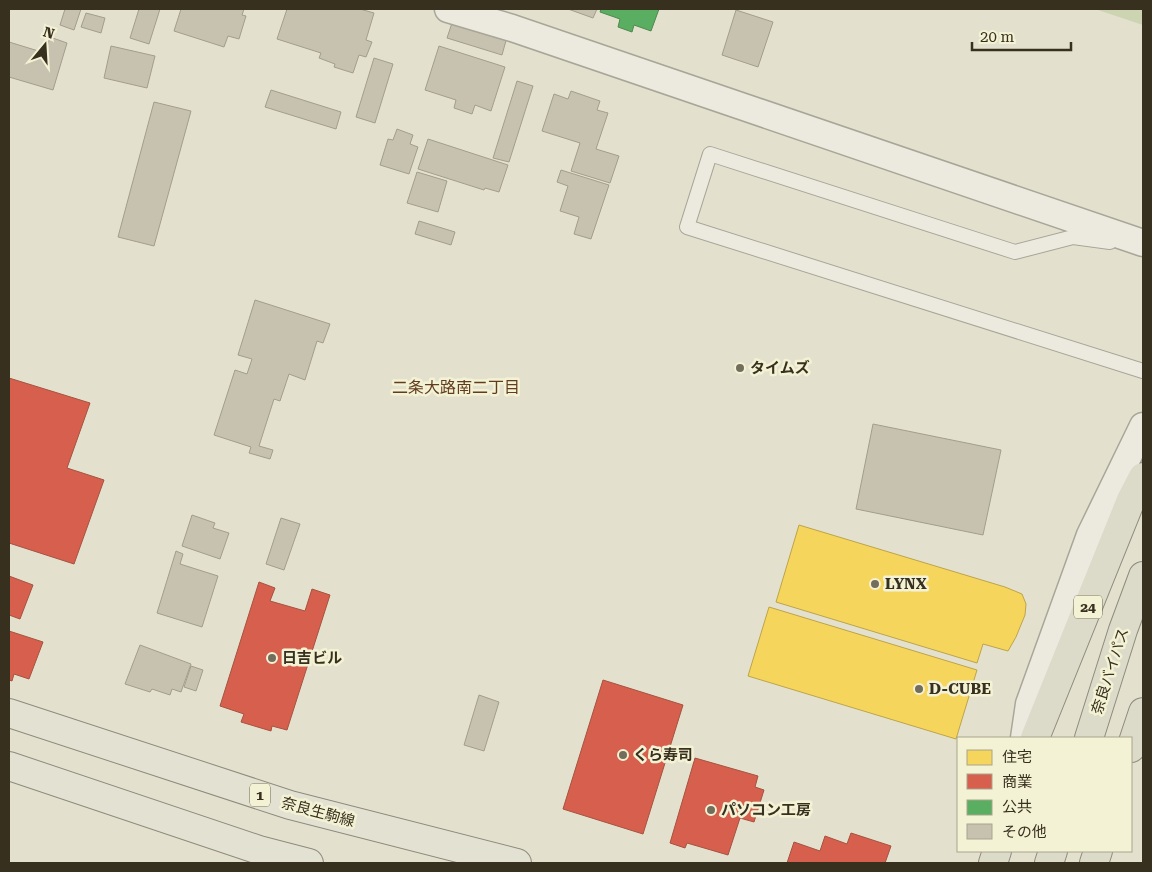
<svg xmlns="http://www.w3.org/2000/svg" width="1152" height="872" viewBox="0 0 1152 872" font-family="'Roboto Serif','Noto Sans JP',serif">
<rect width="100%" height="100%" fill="#e3e1ce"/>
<!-- green -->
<path fill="#ccd4b1" d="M1095,9H1143V25Z"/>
<!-- homes -->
<path fill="#f6d55c" stroke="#bda44a" d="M799,525L1005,587L1022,594L1026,604L1025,615L1016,637L1008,651L983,644L977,663L776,602Z
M769,607L977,670L956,739L748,676Z"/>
<!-- shops -->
<path fill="#d6604d" stroke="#a6523f" d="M9,378L90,403L67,468L104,480L74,564L9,543Z
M9,576L33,585L20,619L9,615Z
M259,582L275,588L270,601L305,611L312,589L330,595L287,730L272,726L271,731L241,722L244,714L220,706Z
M9,631L43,642L29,679L14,674L12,681L9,680Z
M603,680L683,705L643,834L563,809Z
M695,758L758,776L755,787L764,790L754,822L740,818L728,855L687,843L685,848L670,843Z
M851,833L891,846L885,863H787L794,842L820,851L825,836L847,844Z"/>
<!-- public -->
<path fill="#5aae61" stroke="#50884d" d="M601,9H659L651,31L634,25L632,32L618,27L620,19L600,12Z"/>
<!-- building -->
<path fill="#c7c1af" stroke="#a39d8d" d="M65,9H81L74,30L60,25Z
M139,9H160L149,44L130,38Z
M181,9H244L242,15L246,16L239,39L228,36L224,47L174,31Z
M287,9H360L374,13L366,40L372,42L366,57L359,55L353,73L334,67L335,64L319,58L321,53L277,39Z
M568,9H597L593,18Z
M736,10L773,22L758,67L722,55Z
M86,13L105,18L101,33L81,27Z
M453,20L507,37L502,55L447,38Z
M50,37L67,43L53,90L9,77V42L45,53Z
M111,46L155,56L147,88L104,78Z
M439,46L505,67L491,111L475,105L472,114L454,108L456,100L425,90Z
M374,58L393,64L375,123L356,117Z
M517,81L533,86L509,162L493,158Z
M271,90L341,112L336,129L265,107Z
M571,91L600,101L597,110L608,113L596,149L619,156L610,183L571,171L580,143L542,131L554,94L568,99Z
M154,102L191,111L154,246L118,237Z
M397,129L413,135L410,144L418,147L409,174L380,165L388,139L393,140Z
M428,139L508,165L499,192L485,188L484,190L418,169Z
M561,170L609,185L591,239L574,234L579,217L560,211L568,186L557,182Z
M417,172L447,181L438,212L407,203Z
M419,221L455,232L451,245L415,234Z
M255,300L330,324L323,343L317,341L305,380L289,374L280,401L274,399L259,446L273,450L270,459L249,453L251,447L214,435L235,370L247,374L252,359L238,355Z
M873,424L1001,450L983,535L856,509Z
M192,515L215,523L213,528L229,533L220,559L182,546Z
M281,518L300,524L284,570L266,564Z
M176,551L183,554L180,564L218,576L202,627L157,613Z
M140,645L191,664L181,692L172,689L170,695L152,689L150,692L125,684Z
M191,666L203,670L196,691L184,687Z
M479,695L499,702L484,751L464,745Z"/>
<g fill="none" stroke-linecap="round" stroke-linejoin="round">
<!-- service casing -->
<g stroke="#a8a697" stroke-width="16">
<path id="service" d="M1110,242L1073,237L1015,252L710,154L687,227L1143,371"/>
</g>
<!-- minor casing -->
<g stroke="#a8a697" stroke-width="29">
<path id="minor" d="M448,9L512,28L1143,243
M1024,738L1029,704L1090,535L1143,426"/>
</g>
<!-- primary casing -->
<g stroke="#8e8b7e" stroke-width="30">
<path id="primary" d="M9,713L290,805L517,863
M9,766L259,850L309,863"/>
</g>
<!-- trunk casing -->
<g stroke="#8e8b7e" stroke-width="30">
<path id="trunk" d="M1035,738L1131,500L1143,477
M1089,738L1123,630L1143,576
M1131,748L1143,712
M993,863L997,851
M1049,863L1053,851
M1094,863L1098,851"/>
</g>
<!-- service -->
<use href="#service" stroke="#eceadf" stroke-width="14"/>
<!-- minor -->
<use href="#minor" stroke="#eceadf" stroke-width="26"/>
<!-- primary -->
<use href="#primary" stroke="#e3e1d1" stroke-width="28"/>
<!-- trunk -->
<use href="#trunk" stroke="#dcdac8" stroke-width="28"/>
</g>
<!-- markers -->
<g fill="#736e5c" stroke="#f4f2d4" stroke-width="2">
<circle cx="740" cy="368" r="5"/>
<circle cx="875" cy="584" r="5"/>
<circle cx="272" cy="658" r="5"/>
<circle cx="919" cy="689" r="5"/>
<circle cx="623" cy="755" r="5"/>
<circle cx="711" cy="810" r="5"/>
</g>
<g text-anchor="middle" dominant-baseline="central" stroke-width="5" stroke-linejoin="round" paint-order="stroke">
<!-- shield labels -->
<g fill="#f4f2d4" stroke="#706a55" stroke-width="1">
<rect x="1074" y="595.5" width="28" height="23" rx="4"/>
<rect x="250" y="783.5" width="20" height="23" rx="4"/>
</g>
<g font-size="14" font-weight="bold" fill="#37301f">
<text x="1088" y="607">24</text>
<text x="260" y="795">1</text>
</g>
<!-- poi labels -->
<g font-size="15" font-weight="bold" fill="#37301f" stroke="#f4f2d4" text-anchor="start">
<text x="750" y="368">タイムズ</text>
<text x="885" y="584">LYNX</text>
<text x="282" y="658">日吉ビル</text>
<text x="929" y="689">D-CUBE</text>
<text x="633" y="755">くら寿司</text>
<text x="721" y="810">パソコン工房</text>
</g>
<!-- street labels -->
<g font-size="15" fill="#37301f" stroke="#f4f2d4">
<text transform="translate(1110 671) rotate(-72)">奈良バイパス</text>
<text transform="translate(318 812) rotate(15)">奈良生駒線</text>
</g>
<!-- neighbourhood labels -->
<g font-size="16" fill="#623c20" stroke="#f4f2d4">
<text x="456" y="387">二条大路南二丁目</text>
</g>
</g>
<!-- border -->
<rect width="1152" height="872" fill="none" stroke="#37301f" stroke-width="20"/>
<!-- legend -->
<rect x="957" y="737" width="175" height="115" fill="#f4f2d4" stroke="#a8a48c"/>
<rect x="967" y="750" width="25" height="15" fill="#f6d55c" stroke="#a8a48c"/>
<text x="1002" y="762" font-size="15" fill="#37301f">住宅</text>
<rect x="967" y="774" width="25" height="15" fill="#d6604d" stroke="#a8a48c"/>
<text x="1002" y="787" font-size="15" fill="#37301f">商業</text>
<rect x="967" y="800" width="25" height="15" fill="#5aae61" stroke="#a8a48c"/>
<text x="1002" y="812" font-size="15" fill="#37301f">公共</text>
<rect x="967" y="824" width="25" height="15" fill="#c7c1af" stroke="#a8a48c"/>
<text x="1002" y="837" font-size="15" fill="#37301f">その他</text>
<!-- north arrow -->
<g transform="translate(45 45) rotate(18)" stroke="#f4f2d4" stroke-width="4" paint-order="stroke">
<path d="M0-4L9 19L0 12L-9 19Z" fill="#37301f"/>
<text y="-8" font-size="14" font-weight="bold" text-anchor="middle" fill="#37301f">N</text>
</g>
<!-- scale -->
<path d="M972 42v8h99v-8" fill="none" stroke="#37301f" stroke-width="2.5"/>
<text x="980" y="42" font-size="15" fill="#37301f" stroke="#f4f2d4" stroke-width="4" paint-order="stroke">20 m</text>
</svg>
